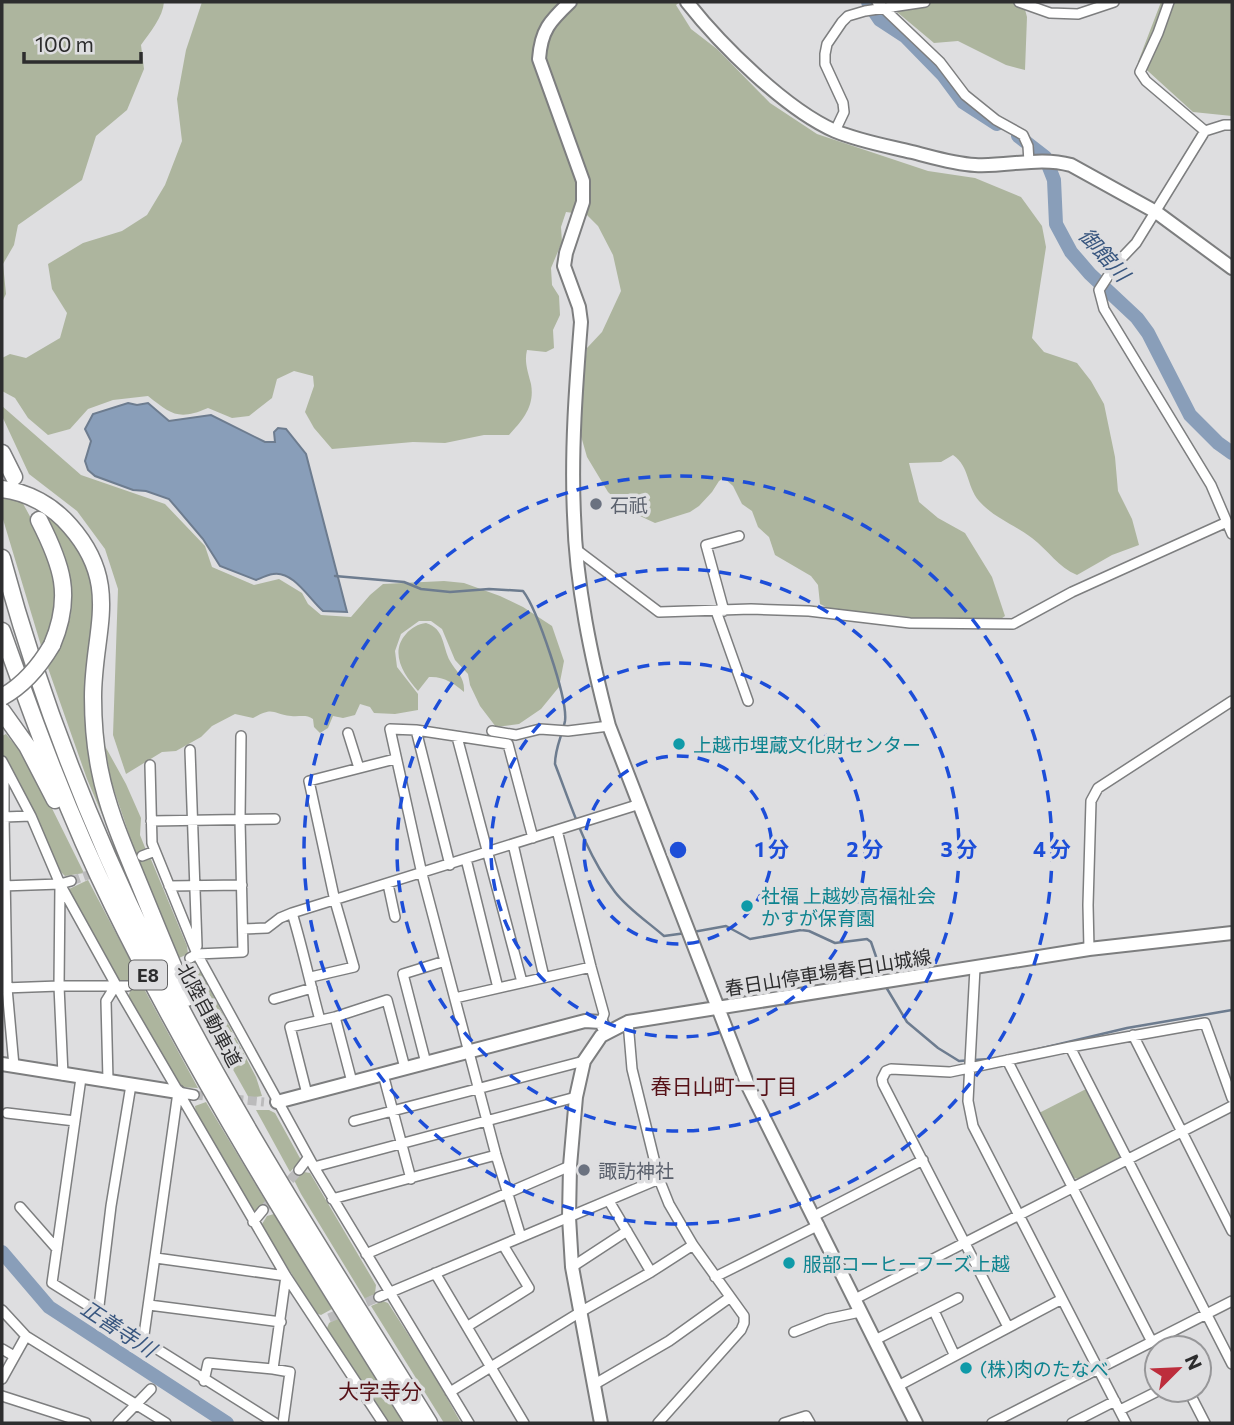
<svg xmlns="http://www.w3.org/2000/svg" width="1234" height="1425" viewBox="0 0 1234 1425" font-family="Commissioner,'Noto Sans JP',sans-serif">
<rect width="100%" height="100%" fill="#dedee0"/>
<!-- green -->
<path fill="#adb59e" d="M2,2H164C163,17 150,32 141,45L144,69L127,110L96,136L82,180L18,225L14,245L3,264L6,294L2,302Z
M202,2H680L676,5L691,29L717,49L770,103L817,134L928,171L975,178L1021,197L1042,226L1046,247L1032,338L1044,352L1077,363L1091,381L1104,404L1115,457L1118,491L1132,519L1139,545L1112,555L1077,575C1058,567 1049,551 1032,538C1015,525 994,518 979,501C966,485 970,467 953,455L941,462L909,463L919,502L938,518L965,533L992,577L1005,616L995,623L915,619L828,608L820,604L818,585L811,576L775,555L769,537L758,527L752,511L742,504L733,486L724,478L719,481L712,492L699,506L690,512L655,523L627,510L608,492L587,457L581,436L583,381L587,348L602,332L621,291L613,255L598,226L587,215L566,212L561,227L562,242L551,268L552,285L559,296L560,315L553,330L554,348L546,352L527,350C524,362 528,372 531,384C535,406 523,420 509,435H484L445,443L413,442L332,449L314,428L305,412L314,386L313,376L294,371L277,379L272,398L249,416L232,418L208,408C178,421 171,414 148,396L113,400L88,409L70,429L48,435L28,418L15,398L2,391V358L10,354L26,358L60,338L67,313L52,289L48,264L83,243L122,231L147,215L165,185L182,141L177,99L186,50Z
M885,2H1023L1027,17L1025,70L1006,65L958,41L934,43Z
M1161,2H1232V116L1193,112L1138,62Z
M2,406L81,475L165,504L205,546L212,567L254,585L279,579L302,593L308,604L321,615L351,617L370,595L383,584L444,581L464,583L500,596L523,607L552,626L564,661L559,687L541,709L519,724L496,727L480,706L470,685L468,674L455,660L442,629L431,621H419L401,634L395,651L397,667L418,694V710L395,714L374,713L370,707L360,704L355,715L343,718L333,716L328,728L320,733L314,727L313,719C306,714 300,717 291,716C271,714 275,706 253,718L235,714L212,726L201,737L176,751L162,752L126,774L113,735L118,589L105,549L77,511L29,474L2,416Z
M2,497L21,500C52,556 69,586 42,649L2,516Z
M48,515L69,534L83,556L91,576L96,601L88,662L121,859L87,779L48,668C58,651 68,632 71,612C75,580 64,542 44,517Z
M426,623C445,629 442,646 450,661C457,673 465,677 464,692C454,683 443,676 429,677L418,691C404,675 389,653 406,634C411,628 418,624 426,623Z
M6,734L29,762L84,873L65,876L60,871L19,781L2,757V736Z
M105,746L126,784L141,818L140,835L146,850L136,855L111,781Z
M150,857L187,946L188,954L179,958L139,861Z
M88,880L139,977L127,982L118,980L70,895L69,889Z
M195,961L256,1077L262,1096L249,1098L222,1050L183,965Z
M142,985L198,1088L176,1087L127,1001L130,991Z
M1088,1088L1120,1152L1119,1159L1080,1179L1072,1178L1039,1113Z
M206,1102L266,1202L258,1212L250,1208L197,1120L195,1106Z
M256,1110H269L275,1113L301,1160L290,1172Z
M304,1172L310,1173L376,1285L375,1294L365,1299L301,1194L294,1180Z
M274,1214L332,1309L321,1315L316,1313L265,1231L262,1224L267,1216Z
M383,1301L388,1303L433,1373L461,1423H444L371,1306Z
M338,1318L404,1423H384L326,1331L329,1323Z"/>
<!-- water -->
<path fill="#899eb9" stroke="#6d7c8f" stroke-width="2" d="M128,403L137,405L148,403L169,421L211,415L265,442H275L274,432L278,428L286,429L306,454L347,612L323,611C310,600 293,570 273,574C267,575 261,578 256,580L220,566L203,539L169,499L146,491L133,490L95,476L88,470L85,461L91,441L85,429L93,414Z"/>
<g fill="none" stroke-linecap="round" stroke-linejoin="round">
<!-- stream -->
<path stroke="#6d7c8f" stroke-width="2.5" d="M335,576L404,582L421,589L450,592L489,589L523,591C537,609 568,699 565,721C562,736 555,748 555,764C572,808 586,854 615,892C628,909 648,922 664,936L686,933
M693,932L726,926L750,939L801,930L809,931L835,943L867,939L871,942L883,977
M886,987L907,1022L938,1048L959,1061L989,1059
M1030,1051L1127,1028L1232,1010"/>
<!-- river -->
<path stroke="#899eb9" stroke-width="14" d="M868,2L880,20L906,37L943,75L963,102L997,124
M1018,136L1045,157L1054,180L1056,224L1071,252L1090,274L1137,318L1148,333L1190,415L1218,443L1232,453
M2,1252L49,1307L227,1423"/>
<!-- street-tunnel -->
<path stroke="#bbbbbc" stroke-width="9" stroke-dasharray="9 4.5" stroke-linecap="butt" d="M71,881L142,856
M128,986L150,976
M194,1095L264,1102
M263,1210L299,1170
M329,1318L379,1297"/>
<!-- street casing -->
<g stroke="#7d7e7f" stroke-width="12">
<path id="street" d="M877,2L940,62L965,95L996,120L1023,135L1028,146L1029,162
M1019,2L1050,13L1078,14L1114,2
M1169,2L1158,33L1140,72L1146,81L1205,131
M1232,125H1224L1205,131L1136,243L1116,264L1099,290L1104,309L1211,485L1232,534
M835,131L844,112L843,103L825,64V54L827,44L842,22L848,16L865,11L925,2
M577,550L659,612L751,609L809,611L910,623L1013,624L1072,592L1227,522
M716,611L748,701
M724,611L706,545L739,536
M416,730L450,865
M492,731L516,735L540,729L568,731L609,726
M348,733L359,768
M457,737L522,982
M190,750L197,946
M2,761L31,816L60,884L116,985L286,1276L383,1423
M150,765L152,843L197,954L314,1167L469,1423
M4,768V817L31,816
M2,817H4L7,988L14,1066
M151,821L275,819
M557,830L591,967L604,1014L601,1022
M513,844L544,977
M142,856L155,851
M466,859L498,988
M388,884L395,917
M60,885L59,986L63,1075
M2,886L60,884L71,881
M169,886L242,885
M292,913C303,949 310,984 320,1020
M243,929L267,928L280,918L292,913L640,804
M1089,949L1088,905L1091,801L1098,788L1232,701
M190,958L197,954L243,952L240,820L241,736
M975,968L968,1101L973,1126L1126,1423
M311,977L354,967L335,901L309,781L395,759
M4,988L59,986H128
M455,998L591,967
M274,999L312,988
M335,1017L352,1082
M628,1022L632,1069L659,1179L669,1204L693,1245L744,1316V1323L741,1330L658,1423
M1133,1035L1232,1231
M1070,1047L1232,1364
M1007,1060L1152,1342
M426,1063L403,974L445,961
M383,1074L411,1179
M81,1078L52,1283L275,1423
M108,1080L106,1001L116,985
M178,1092L194,1095
M307,1094L290,1027L335,1017L387,1000L405,1068
M7,1113L75,1121
M354,1121L584,1061
M314,1167L576,1097
M299,1170L308,1158
M332,1199L496,1155
M609,1201L651,1272
M20,1207L57,1249
M814,1216L923,1160
M253,1222L263,1210
M521,1237L496,1155L422,874L390,729L416,730L508,744L533,838
M366,1254L570,1166
M156,1258L286,1276
M572,1267L627,1231
M435,1273L524,1423
M715,1277L819,1225
M379,1297L659,1179
M855,1299L1232,1106
M149,1305L281,1322
M2,1310L26,1336L166,1423
M934,1311L954,1354
M98,1314L111,1206L131,1085
M468,1326L529,1288L503,1245
M1008,1327L883,1084L882,1079L886,1071L891,1069L950,1072L1070,1047L1205,1023L1232,1098
M794,1332L827,1319L860,1312
M875,1340L958,1298
M143,1342L178,1092
M2,1349L14,1356
M2,1379L26,1336
M204,1381L208,1363L273,1369
M595,1384L669,1341L729,1298
M898,1386L1062,1299
M1188,1390L1205,1423
M450,1392L582,1311L651,1272L693,1245
M2,1396L86,1423
M1120,1410L1160,1390
M118,1423L151,1389
M283,1423L290,1372L273,1369L286,1276
M784,1423L806,1416L810,1423
M992,1423L1232,1301
M1072,1423L1115,1401"/>
</g>
<!-- secondary casing -->
<g stroke="#7d7e7f" stroke-width="16">
<path id="secondary" d="M570,2C550,21 541,30 539,59L583,181V202L566,253L564,266L579,307L581,322C576,385 571,451 574,515C576,586 591,657 609,726L749,1088L916,1423
M687,2C720,44 785,109 835,131C859,141 887,146 912,152C932,157 954,164 975,165C1007,167 1039,156 1071,165L1156,212L1232,268
M2,1064L178,1092
M277,1102L585,1021L601,1022L606,1032
M601,1423L572,1267L569,1217L570,1166L576,1097L584,1061L601,1036L628,1022L1089,949L1232,933"/>
</g>
<!-- highway casing -->
<g stroke="#7d7e7f" stroke-width="19">
<path id="highway" d="M2,453L14,477
M2,489C28,492 53,506 70,526C122,585 93,630 93,697C93,722 95,747 100,771C107,807 122,842 136,876C153,917 169,958 187,998
M39,520C62,565 73,596 52,645
M2,558C38,692 89,823 150,948C231,1113 333,1268 429,1423
M2,631C35,724 69,817 113,906C201,1085 308,1254 414,1423
M2,711L27,746L55,800"/>
</g>
<!-- street -->
<use href="#street" stroke="#fff" stroke-width="9"/>
<!-- secondary -->
<use href="#secondary" stroke="#fff" stroke-width="12"/>
<!-- highway -->
<use href="#highway" stroke="#fff" stroke-width="16"/>
<!-- highway-bridge casing -->
<g stroke="#7d7e7f" stroke-width="19" stroke-linecap="butt">
<path id="highway-bridge" d="M2,697C24,685 39,667 52,645"/>
</g>
<!-- highway-bridge -->
<use href="#highway-bridge" stroke="#fff" stroke-width="16"/>
</g>
<!-- distance rings -->
<g fill="none" stroke="#1d4ed8" stroke-width="3.5" stroke-dasharray="12 9">
<circle cx="678" cy="850" r="94"/>
<circle cx="678" cy="850" r="187"/>
<circle cx="678" cy="850" r="281"/>
<circle cx="678" cy="850" r="374"/>
</g>
<!-- markers -->
<g fill="#6b7280" stroke="#dedee0" stroke-width="2.5">
<circle cx="596" cy="504" r="7"/>
<circle cx="584" cy="1170" r="7"/>
</g>
<g fill="#0f9aa8" stroke="#dedee0" stroke-width="2.5">
<circle cx="679" cy="744" r="7"/>
<circle cx="747" cy="906" r="7"/>
<circle cx="789" cy="1263" r="7"/>
<circle cx="966" cy="1368" r="7"/>
</g>
<g text-anchor="middle" dominant-baseline="central" stroke-width="7" stroke-linejoin="round" paint-order="stroke">
<!-- shield labels -->
<rect fill="#dedee0" stroke="#626263" stroke-width="2" x="129" y="960.5" width="38" height="29" rx="5"/>
<g font-size="18" font-weight="bold" fill="#2d2d2e">
<text x="148" y="975">E8</text>
</g>
<!-- worship labels -->
<g font-size="19" fill="#5b616d" stroke="#dedee0" text-anchor="start">
<text x="610" y="504">石祇</text>
<text x="598" y="1170">諏訪神社</text>
</g>
<!-- culture labels -->
<g font-size="19" fill="#0d838f" stroke="#dedee0" text-anchor="start">
<text x="693" y="744">上越市埋蔵文化財センター</text>
<text x="761" y="895">社福 上越妙高福祉会<tspan x="761" dy="22">かすが保育園</tspan></text>
<text x="803" y="1263">服部コーヒーフーズ上越</text>
<text x="980" y="1368">(株)肉のたなべ</text>
</g>
<!-- street labels -->
<g font-size="19" fill="#2d2d2e" stroke="#dedee0">
<text transform="translate(828 972) rotate(-9)">春日山停車場春日山城線</text>
<text transform="translate(210 1015) rotate(62)">北陸自動車道</text>
</g>
<!-- water labels -->
<g font-size="21" font-style="italic" fill="#38567f" stroke="#dedee0">
<text transform="translate(1105 254) rotate(48)">御館川</text>
<text transform="translate(119 1328) rotate(33)">正善寺川</text>
</g>
<!-- neighbourhood labels -->
<g font-size="21" fill="#561117" stroke="#dedee0">
<text x="724" y="1085">春日山町一丁目</text>
<text x="380" y="1390">大字寺分</text>
</g>
</g>
<circle cx="678" cy="850" r="10" fill="#1d4ed8" stroke="#dedee0" stroke-width="3.5"/>
<g font-size="21" text-anchor="middle" font-weight="bold" fill="#1d4ed8" stroke="#dedee0" stroke-width="7" stroke-linejoin="round" paint-order="stroke">
<text x="772" y="857">1 分</text>
<text x="865" y="857">2 分</text>
<text x="959" y="857">3 分</text>
<text x="1052" y="857">4 分</text>
</g>
<!-- border -->
<rect width="1234" height="1425" fill="none" stroke="#2d2d2e" stroke-width="7"/>
<!-- north arrow -->
<g transform="translate(1178 1369) rotate(66)"><circle r="33" fill="#dedee0" stroke="#979799" stroke-width="2"/>
<path d="M0-5L12 26L0 18L-12 26Z" fill="#bd2d3c"/>
<text y="-10" font-size="19" font-weight="bold" text-anchor="middle" fill="#2d2d2e">N</text>
</g>
<!-- scale -->
<path d="M24 52v10h117v-10" fill="none" stroke="#2d2d2e" stroke-width="3.5"/>
<text x="35" y="52" font-size="21" fill="#2d2d2e" stroke="#dedee0" stroke-width="5" paint-order="stroke">100 m</text>
</svg>
